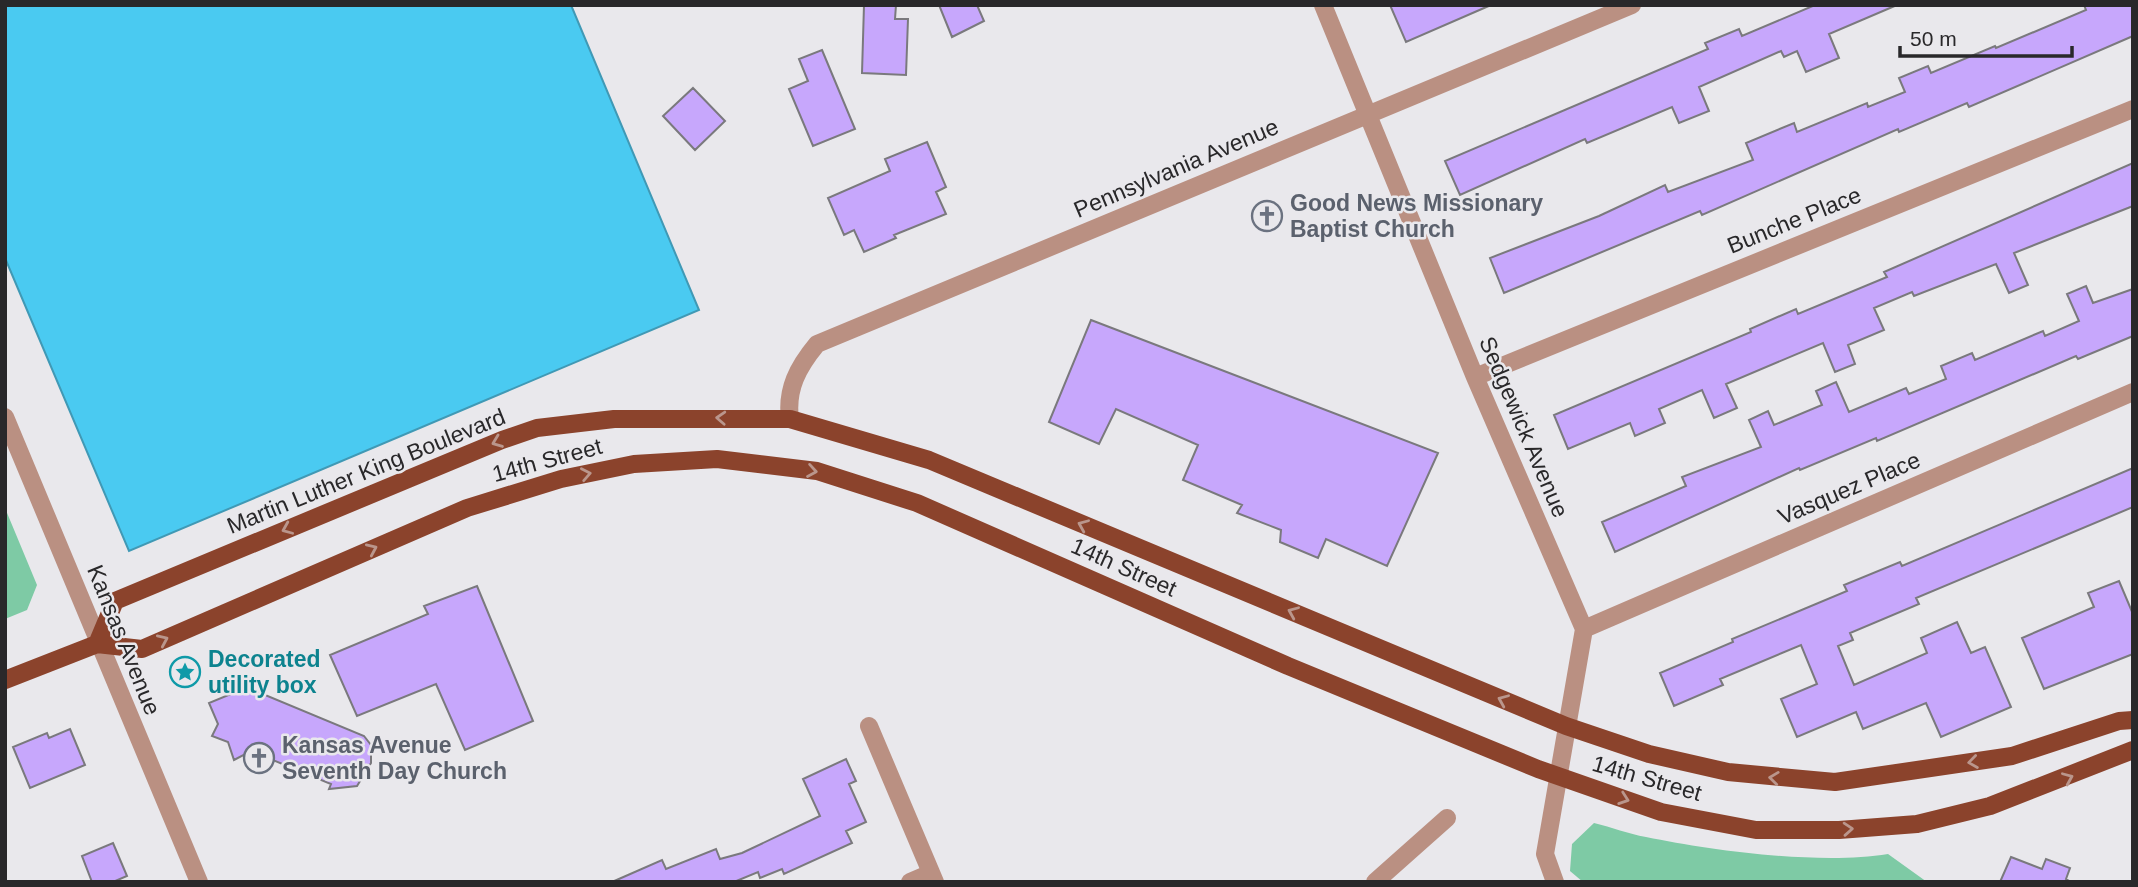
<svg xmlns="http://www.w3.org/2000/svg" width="2138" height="887" viewBox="0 0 2138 887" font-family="Helvetica,sans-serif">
<rect width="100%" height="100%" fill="#e9e8ec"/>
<!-- green -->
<path fill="#7ecaa5" d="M5,508L37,585L27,610L5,619Z
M1594,823C1612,827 1628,834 1646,837C1714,851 1821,865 1888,854L1927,882H1583L1570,871L1572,844Z"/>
<!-- water -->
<path fill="#4acaf1" stroke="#4099b5" stroke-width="2" d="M5,5H571L699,310L129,551L5,258Z"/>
<!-- building -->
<path fill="#c7a7fc" stroke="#7a797d" stroke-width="2" d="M864,5H896L895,19H908L906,75L862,73Z
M939,5H977L984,21L952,37Z
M1390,5H1491L1406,42Z
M1815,5H1897L1829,34L1839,58L1806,72L1797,51L1784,57L1781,51L1699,87L1709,111L1679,123L1672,107L1587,143L1585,139L1460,195L1445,161L1708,49L1705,43L1739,29L1742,36Z
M2084,5H2133V36L1969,107L1967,103L1899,132L1898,129L1702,215L1700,211L1504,293L1490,258L1599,216L1665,185L1668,192L1753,160L1746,143L1794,123L1797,132L1867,103L1868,107L1905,92L1899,78L1928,66L1931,73L1995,46L1996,48L2086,10Z
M822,50L855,129L813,146L789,89L808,81L799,59Z
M693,88L725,121L695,150L663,116Z
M927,142L946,187L936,192L946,214L894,235L896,238L864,252L854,230L844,235L828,198L890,171L885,159Z
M2133,163V206L2014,253L2028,285L2009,293L1996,264L1914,296L1912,292L1874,308L1884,330L1848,345L1855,364L1835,372L1823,343L1726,384L1737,408L1714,418L1702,390L1659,409L1665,423L1635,436L1630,423L1568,449L1554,415L1751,332L1750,329L1796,309L1798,314L1887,277L1884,272Z
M2086,286L2093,303L2133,289V336L2078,359L2076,356L1877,441L1876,438L1800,470L1799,468L1615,552L1602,522L1686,486L1682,477L1761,447L1749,420L1768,411L1774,425L1822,405L1816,391L1836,382L1849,412L1906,388L1909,394L1946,379L1941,366L1972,353L1975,360L2043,331L2045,336L2079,321L2067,294Z
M1091,320L1438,453L1387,566L1326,539L1318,558L1280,542L1281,530L1237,513L1242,505L1183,480L1198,445L1116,409L1099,444L1049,422Z
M2133,468V507L1916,598L1919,604L1850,633L1853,640L1838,646L1854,685L1927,653L1921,638L1957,622L1971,653L1985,647L2011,707L1941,737L1926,703L1863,729L1856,712L1797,737L1781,699L1817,684L1801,645L1720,679L1723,685L1674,706L1660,673L1733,642L1732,639L1847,591L1844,585L1900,562L1902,566Z
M2119,581L2133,614V654L2044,689L2022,638L2094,607L2088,593Z
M477,586L533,721L465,750L436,684L357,716L330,655L428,614L424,606Z
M236,683L364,736L371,745V763L357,786L329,789L331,784L251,751L234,760L228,742L212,736L218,724L209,703L231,694Z
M70,729L85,765L30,788L13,747L47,733L49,738Z
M846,759L856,781L849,784L866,822L846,831L852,843L784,874L782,869L760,878L758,872L734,882H612L662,860L666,869L716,849L720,859L742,853L820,816L803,779Z
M113,843L127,876L113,882H92L82,856Z
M2011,857L2042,869L2046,859L2070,868L2066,879L2071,882H2000Z"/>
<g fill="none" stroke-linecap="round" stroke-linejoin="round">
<!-- minor -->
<path stroke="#ba9082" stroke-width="18" d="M1323,5L1475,377L1584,629L1545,854L1555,882
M1475,377L2133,109
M5,417L199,882
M790,419C786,389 798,367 817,344L1632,5
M1584,629L2133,392
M869,726L935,882
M910,882L931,873
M1375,882L1447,818"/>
<!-- major -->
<path stroke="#8b432c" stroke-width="18" d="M97,644L142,649L467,508L561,479L634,464L717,459L817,471L917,503L1288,666L1538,769L1661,812L1756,830H1839L1917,824L1990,806L2133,750
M5,680L97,644L115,601L502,440L537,428L614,419H790L929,460L1566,726L1649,754L1728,772L1835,782L2012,756L2119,721L2133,720"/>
</g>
<!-- one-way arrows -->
<defs><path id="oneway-chevron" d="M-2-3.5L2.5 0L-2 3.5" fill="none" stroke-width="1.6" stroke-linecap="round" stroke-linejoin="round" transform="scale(1.75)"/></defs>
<g stroke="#ba968c">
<use href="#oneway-chevron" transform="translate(721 418) rotate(-177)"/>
<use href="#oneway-chevron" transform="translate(497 442) rotate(159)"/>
<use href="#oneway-chevron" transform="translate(812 471) rotate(10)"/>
<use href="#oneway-chevron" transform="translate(586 474) rotate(-11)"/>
<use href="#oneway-chevron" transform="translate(1083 525) rotate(-157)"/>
<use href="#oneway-chevron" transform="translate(287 529) rotate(157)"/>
<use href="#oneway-chevron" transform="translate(372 549) rotate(-24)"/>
<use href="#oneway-chevron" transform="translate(1293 612) rotate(-157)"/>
<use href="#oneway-chevron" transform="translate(163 640) rotate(-24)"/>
<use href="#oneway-chevron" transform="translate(1503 700) rotate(-157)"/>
<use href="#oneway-chevron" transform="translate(1973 762) rotate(172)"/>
<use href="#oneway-chevron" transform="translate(1774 778) rotate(-173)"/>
<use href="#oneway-chevron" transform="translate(2068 778) rotate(-23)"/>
<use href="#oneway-chevron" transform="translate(1624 799) rotate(19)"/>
<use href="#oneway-chevron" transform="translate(1848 829) rotate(-4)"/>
</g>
<!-- icons -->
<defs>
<g id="church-ring" transform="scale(1.575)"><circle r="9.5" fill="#e9e8ec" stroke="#6b7280" stroke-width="1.5"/><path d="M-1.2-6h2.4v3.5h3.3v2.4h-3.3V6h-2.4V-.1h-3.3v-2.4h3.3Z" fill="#6b7280"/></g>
<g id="sight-ring" transform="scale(1.575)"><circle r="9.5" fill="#e9e8ec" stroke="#0f9aa8" stroke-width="1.5"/><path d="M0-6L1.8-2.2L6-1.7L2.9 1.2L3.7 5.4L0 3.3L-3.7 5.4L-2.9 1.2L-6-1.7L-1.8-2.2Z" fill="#0f9aa8"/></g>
</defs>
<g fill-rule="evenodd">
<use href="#church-ring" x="1267" y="216"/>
<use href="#sight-ring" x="185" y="672"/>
<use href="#church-ring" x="259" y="758"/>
</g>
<g text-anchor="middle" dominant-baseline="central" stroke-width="5" stroke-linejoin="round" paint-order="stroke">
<!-- street labels -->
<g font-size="23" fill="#29282a" stroke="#e9e8ec">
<text transform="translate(1176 168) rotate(-23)">Pennsylvania Avenue</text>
<text transform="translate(1794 220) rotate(-22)">Bunche Place</text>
<text transform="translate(1524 427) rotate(67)">Sedgewick Avenue</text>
<text transform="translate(547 460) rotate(-15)">14th Street</text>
<text transform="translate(366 471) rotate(-22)">Martin Luther King Boulevard</text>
<text transform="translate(1849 488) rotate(-23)">Vasquez Place</text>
<text transform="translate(1124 567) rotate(24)">14th Street</text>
<text transform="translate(124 640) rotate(68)">Kansas Avenue</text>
<text transform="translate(1647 778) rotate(16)">14th Street</text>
</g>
<!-- worship labels -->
<g font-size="23" font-weight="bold" fill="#5b616d" stroke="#e9e8ec" text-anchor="start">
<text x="1290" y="203">Good News Missionary<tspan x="1290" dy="26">Baptist Church</tspan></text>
<text x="282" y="745">Kansas Avenue<tspan x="282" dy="26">Seventh Day Church</tspan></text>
</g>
<!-- culture labels -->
<g font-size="23" font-weight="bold" fill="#0d838f" stroke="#e9e8ec" text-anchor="start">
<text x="208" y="659">Decorated<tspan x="208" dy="26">utility box</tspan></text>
</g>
</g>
<!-- border -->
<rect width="2138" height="887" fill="none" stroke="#29282a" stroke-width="14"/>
<!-- scale -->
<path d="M1900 46v10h172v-10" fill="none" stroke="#29282a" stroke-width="3.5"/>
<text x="1910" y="46" font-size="21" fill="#29282a" stroke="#e9e8ec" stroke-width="5" paint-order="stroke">50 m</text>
</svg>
